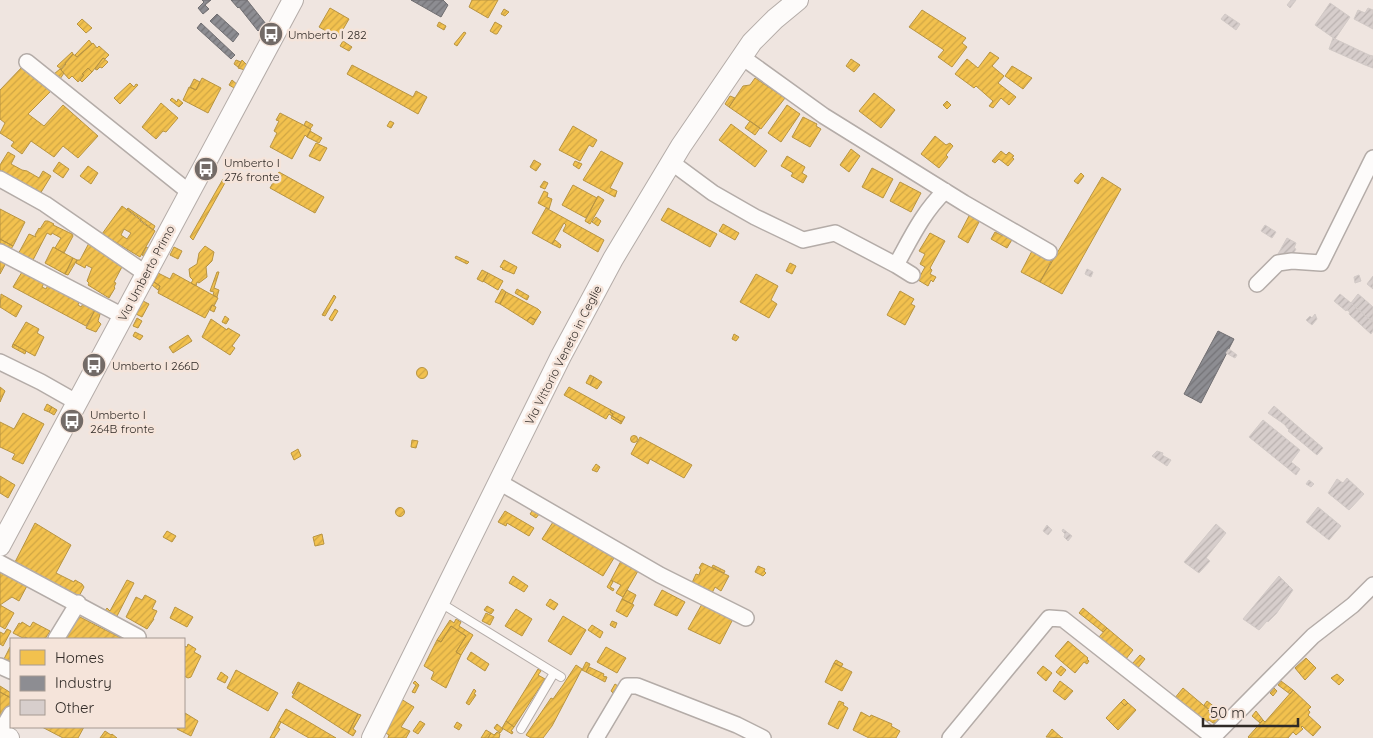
<svg xmlns="http://www.w3.org/2000/svg" width="1373" height="738" viewBox="0 0 1373 738" font-family="Quicksand,sans-serif">
<defs>
<pattern id="homes-hatch" width="6" height="6" patternUnits="userSpaceOnUse" patternTransform="scale(1.25)"><rect width="6" height="6" fill="#f2c14e"/><path d="M-1 1l2-2M0 6l6-6M5 7l2-2" fill="none" stroke="#d0a644"/></pattern>
<pattern id="industry-hatch" width="6" height="6" patternUnits="userSpaceOnUse" patternTransform="scale(1.25)"><rect width="6" height="6" fill="#8d8d92"/><path d="M-1 1l2-2M0 6l6-6M5 7l2-2" fill="none" stroke="#747377"/></pattern>
<pattern id="building-hatch" width="6" height="6" patternUnits="userSpaceOnUse" patternTransform="scale(1.25)"><rect width="6" height="6" fill="#d7cecc"/><path d="M-1 1l2-2M0 6l6-6M5 7l2-2" fill="none" stroke="#b9b1af"/></pattern>
</defs>
<rect width="100%" height="100%" fill="#efe5e0"/>
<!-- homes -->
<path fill="url(#homes-hatch)" stroke="#b89442" fill-rule="evenodd" d="M472,0H498L488,18L469,7Z
M330,8L349,19L338,38L319,27Z
M504,9L509,12L505,16L501,14Z
M922,10L966,38L962,43L967,47L952,67L938,57L944,50L909,27Z
M82,19L92,28L86,33L77,24Z
M439,22L446,26L444,30L437,26Z
M495,22L502,26L497,34H495L490,31Z
M464,32L466,33L457,46L454,44Z
M89,40L92,44L77,57L75,55Z
M343,41L352,47L349,51L340,46Z
M93,43L97,48L99,46L109,55L105,59L103,58L92,72L88,68L82,74L84,75L78,82L72,76L69,79L61,70L66,64L65,63L73,54L77,57Z
M72,52L73,54L61,69L57,66Z
M990,52L999,58L992,66L1004,76L998,83L1016,97L1009,105L1001,98L993,108L989,106L993,101L976,86L974,88L955,74L967,59L978,68Z
M103,58L108,62L102,68L100,67L97,70L95,69Z
M851,59L860,65L854,72L846,66Z
M236,60L241,62L238,67L234,64Z
M242,60L248,66L245,70L238,68Z
M24,65L53,89L28,114L44,126L63,105L98,136L78,158L63,146L54,157L31,141L22,154L11,146L14,142L0,133L5,123L0,119V90Z
M352,65L413,97L416,91L427,97L418,114L347,74Z
M1012,66L1032,78L1023,89L1005,76Z
M88,68L92,72L82,82L80,80L84,75L82,74Z
M60,69L64,73L60,79L54,74Z
M202,78L221,88L208,113L183,100L189,87L196,90Z
M755,78L785,98L761,129L729,107L743,86L750,85Z
M194,79L200,82L196,90L190,87Z
M232,80L239,86L236,89L229,85Z
M130,83L134,87L136,84L138,85L120,104L114,98Z
M874,93L895,110L881,128L859,111Z
M730,96L735,98L729,107L725,104Z
M172,98L177,102L178,99L183,103L179,107L170,100Z
M947,101L951,105L947,109L943,105Z
M161,103L178,118L166,132L163,131L156,139L142,127Z
M787,105L800,114L781,142L768,133Z
M280,113L311,129L307,137L305,135L292,159L270,147L277,133L274,131L279,121L276,120Z
M803,117L817,124L816,126L821,129L810,147L792,137Z
M306,121L313,125L310,129L304,125Z
M390,121L394,123L391,128L387,126Z
M750,121L760,128L755,135L745,128Z
M731,124L767,151L755,167L719,140Z
M573,126L597,140L593,147L589,145L580,161L559,150Z
M310,131L322,138L319,143L307,137Z
M935,136L946,145L950,143L953,146L946,155L948,157L939,168L921,154Z
M316,143L327,148L320,161L309,156Z
M851,149L860,156L849,172L840,165Z
M601,151L623,163L610,188L617,191L615,197L583,180Z
M1001,151L1006,155L1009,152L1014,156L1012,157L1014,159L1008,166L999,159L995,163L992,161Z
M8,152L15,156L11,164L22,170L27,171L39,178L43,171L51,176L40,194L0,173V165Z
M787,156L805,167L802,173L807,176L803,183L791,176L793,173L781,166Z
M534,160L541,164L536,171L530,167Z
M575,161L582,164L579,169L573,165Z
M59,162L69,169L63,178L53,171Z
M88,166L98,173L91,184L80,176Z
M872,168L893,179L883,198L862,187Z
M279,172L324,197L315,213L270,188Z
M1081,173L1084,176L1078,184L1074,181Z
M1102,177L1121,189L1062,294L1040,282Z
M223,179L226,181L193,240L190,237Z
M544,181L548,183L545,189L540,187Z
M900,182L921,193L911,212L890,201Z
M573,185L597,198L586,218L562,205Z
M544,191L548,193L547,197L552,199L549,209L538,203Z
M598,196L604,200L590,224L585,221Z
M122,206L155,231L140,257L102,234ZM124,229L131,233L127,239L121,235Z
M128,208L155,226L153,230L140,221L141,219L127,209Z
M546,208L604,240L598,252L563,231L566,225L564,223L552,244L532,233Z
M668,208L717,234L710,247L661,220Z
M0,209L25,222L13,246L0,239Z
M970,214L978,219L979,222L968,243L958,237Z
M596,217L601,221L598,226L592,222Z
M45,221H48L54,224L53,225L72,234L73,236L64,253L55,248L61,238L52,233L51,235L47,233L33,260L41,264L38,269L16,258L29,234L36,237L35,235L39,228L40,229Z
M723,224L739,233L735,240L719,231Z
M995,232L1003,236L1005,233L1013,238L1007,248L991,239Z
M930,233L945,241L930,268L932,270L930,274L936,277L933,282L931,280L928,286L918,280L925,267L920,264L925,254L919,251Z
M0,239L13,246L11,249L0,243Z
M555,240L561,245L560,248L552,244Z
M89,243L124,263L114,282L116,283L114,287L115,288L109,298L88,285L89,283L87,281L92,268L86,265L85,268L76,263L77,260H80Z
M205,246L214,252L212,261L206,267L207,277L199,283L197,282L196,286L191,283L193,280L190,277L189,269L197,264L199,253Z
M53,247L73,258L65,274L45,263Z
M146,247L151,249L147,258L142,255Z
M174,247L182,251L178,259L170,255Z
M1033,249L1052,260L1040,282L1021,272Z
M456,256L469,262L467,264L455,258Z
M73,258L77,260L68,275L65,274Z
M0,259L6,263L0,274Z
M504,260L517,267L514,274L502,269L503,268L500,267Z
M790,263L796,266L792,274L786,271Z
M482,270L488,273L483,282L477,279Z
M22,272L44,283L42,287L46,289L48,285L79,302L78,305L81,307L83,304L95,310L86,326L13,287Z
M217,272H219L214,288L219,290L217,297L213,295L214,292L210,291Z
M158,273L170,279L173,273L218,298L214,306L212,305L205,318L158,293L160,286L154,282Z
M488,273L503,281L498,290L483,281Z
M756,274L778,286L771,300L777,304L769,318L740,302Z
M154,282L160,286L158,290L152,285Z
M502,289L506,292L500,304L495,302Z
M517,289L529,296L527,300L515,293Z
M900,291L914,299L911,304L915,306L905,325L887,315Z
M506,292L538,309L541,312L536,320L530,317L527,321L500,304Z
M1,294L22,306L16,317L0,307Z
M334,295L336,297L325,316L322,315Z
M143,301L149,304L142,317L136,314Z
M85,303L101,311L98,321L101,324L96,332L86,328L95,310L84,304Z
M212,305L216,307L214,312L210,310Z
M335,309L338,311L332,321L329,319Z
M225,316L229,319L226,324L222,322Z
M530,317L536,320L533,325L527,321Z
M137,318L142,321L138,328L133,326Z
M211,319L227,330L228,328L240,335L232,346L235,348L230,355L202,337Z
M26,322L39,329L37,333L44,337L35,356L13,344Z
M135,332L143,336L140,340L133,336Z
M734,334L739,337L736,341L732,339Z
M188,335L192,341L173,353L169,347Z
M13,344L26,351L25,354L12,347Z
M416.5 373a5.5 5.5 0 1 1 11 0a5.5 5.5 0 1 1-11 0Z
M590,375L594,377L590,385L586,383Z
M594,377L602,382L597,389L590,385Z
M0,387L5,391L0,402Z
M569,387L611,410L610,412L613,414L612,416L609,414L606,419L564,395Z
M47,404L52,407L49,412L44,410Z
M52,407L57,410L54,415L49,412Z
M611,410L625,417L622,422L612,416L613,414L610,412Z
M23,413L44,424L23,464L12,459L15,454L0,447V422L14,429Z
M612,416L622,422L621,424L611,418Z
M630.5 439a3.5 3.5 0 1 1 7 0a3.5 3.5 0 1 1-7 0Z
M640,437L692,465L684,478L650,459L648,464L631,454Z
M412,440L418,441L416,448L411,447Z
M298,449L301,456L294,460L291,453Z
M596,464L600,467L597,472L592,470Z
M0,476L15,485L8,498L0,493Z
M395.5 512a4.5 4.5 0 1 1 9 0a4.5 4.5 0 1 1-9 0Z
M534,508L540,513L536,518L530,514Z
M505,511L534,528L529,536L507,523L506,526L498,522Z
M553,522L600,548L599,549L614,558L603,576L542,539Z
M35,523L71,545L56,573L74,582L75,580L82,584L84,587L78,598L14,564Z
M167,531L176,536L172,542L163,537Z
M322,534L324,544L315,546L313,537Z
M621,561L638,571L623,597L616,593L621,585L611,580Z
M702,563L729,576L721,591L715,587L710,597L690,587L696,574L699,575L701,569L699,568Z
M713,565L725,571L724,573L712,567Z
M758,566L765,569L764,571L766,573L763,576L755,572Z
M2,569L28,584L19,601L12,597L0,605V572Z
M513,576L528,586L524,592L509,583Z
M127,580L134,583L116,618L104,612L107,608L110,611Z
M611,580L613,582L610,587L614,589L613,591L607,587Z
M627,590L636,595L632,604L622,599Z
M662,590L685,602L677,616L654,605Z
M145,595L156,601L152,609L157,611L153,619H154L147,629L126,617L136,597L142,600Z
M550,599L558,604L554,610L546,605Z
M622,599L634,605L627,617L616,611Z
M702,604L733,619L720,644L688,629Z
M0,605L14,613L5,629L0,626Z
M487,606L494,610L491,614L484,610Z
M175,607L193,617L187,627L170,618Z
M1083,608L1107,628L1103,632L1079,613Z
M516,609L532,619L522,636L505,626Z
M486,613L494,617L490,625L482,621Z
M76,615L123,639H62Z
M563,616L586,630L571,655L548,641Z
M456,619L461,622L459,626L473,635L461,655L456,652L466,636L451,626L441,642L437,640L450,620L454,623Z
M612,621L617,623L615,628L610,625Z
M22,622L30,627L33,622L50,631L45,639H29L25,637V639L13,633L19,623L21,624Z
M592,625L603,632L600,638L588,630Z
M451,626L466,636L456,652L461,655L446,688L431,679L434,672L424,666L437,640L441,642Z
M1107,628L1133,650L1126,659L1099,637Z
M7,629L11,631L3,646L0,644V632L4,634Z
M1068,641L1088,658L1087,659L1089,661L1087,664L1084,662L1075,673L1055,656Z
M188,644L196,649L194,652L201,656L191,677L188,678L184,676V646L187,647Z
M10,647L11,648V666L5,663L6,660L4,659Z
M606,647L626,658L617,673L597,662Z
M471,652L489,664L485,671L467,659Z
M1140,655L1145,659L1137,669L1132,664Z
M1306,658L1316,668L1305,680L1295,668Z
M836,660L843,664L841,667L834,663Z
M586,662L590,664L586,672L582,670Z
M834,663L852,672L842,691L825,682Z
M576,665L582,669L552,726L543,738H531L526,735L551,698L553,699L563,685Z
M1043,666L1052,673L1046,681L1037,673Z
M1061,666L1066,670L1061,676L1056,672Z
M589,667L604,674L603,676L607,677L605,682L586,672Z
M538,669L541,671L538,675L545,679L514,727L506,721Z
M236,670L278,693L268,711L227,688Z
M221,672L228,677L225,683L217,679Z
M1337,674L1344,680L1339,685L1331,678Z
M415,681L419,685L415,693L412,692L416,685L413,683Z
M1060,681L1073,691L1065,700L1053,691Z
M1281,681L1293,690L1290,694L1278,685Z
M298,682L300,683L294,694L292,693Z
M300,683L358,714L348,733L292,697Z
M615,684L618,686L613,693L611,691Z
M0,686L11,693V698L0,692Z
M1183,688L1209,710L1208,711L1221,722L1213,723L1209,720L1205,724L1174,699Z
M1274,688L1277,691L1273,696L1270,693Z
M474,689L476,691L474,694L476,695L469,705L466,703Z
M1293,690L1311,707L1308,710L1310,712L1308,715L1321,727L1313,736L1302,726L1301,727L1303,729L1296,735L1293,732L1288,738H1249L1248,737L1263,720L1265,722Z
M0,692L11,698V706L0,725Z
M401,699L414,707L401,727L410,731L406,738H388L389,735L384,732Z
M1124,699L1128,703L1125,706L1121,702Z
M839,701L844,703L843,705L848,708L838,729L828,724Z
M1207,701L1216,708L1212,712L1204,705Z
M1121,702L1125,706L1128,703L1136,710L1118,730L1106,718Z
M286,709L309,722L336,738H309L281,722L279,721Z
M1256,711L1263,720L1260,723L1252,716Z
M861,712L870,717L871,715L892,724L891,726L900,731L896,738H869L853,730Z
M185,713L198,721L191,736L177,729L178,727H184Z
M358,714L361,715L353,729L356,731L353,736L348,733Z
M279,721L281,722L278,728L280,729L274,738H270Z
M420,721L425,724L418,734L413,731Z
M506,721L514,727L511,731L513,732L512,734L502,728Z
M457,722L462,725L459,730L454,727Z
M497,724L503,729L500,733L494,728Z
M42,727H84L78,738H63Z
M1052,729L1062,738H1063L1046,737Z
M486,730L491,733L488,738H481Z
M105,731L111,735L112,734L117,738H100Z
M497,732L500,734L499,738H488L491,733L494,735Z"/>
<!-- industry -->
<path fill="url(#industry-hatch)" stroke="#716f72" d="M202,0H211L205,5L209,9L203,14L198,8L204,2Z
M231,0H247L266,24L258,31L239,7L238,8Z
M411,0H443L448,5L441,17Z
M217,14L239,34L233,42L210,21Z
M201,23L235,55L231,59L197,28Z
M1218,331L1234,339L1201,403L1184,394Z"/>
<!-- building -->
<path fill="url(#building-hatch)" stroke="#d2cac7" d="M1291,0H1296L1290,8L1287,5Z
M1330,3L1350,17L1335,39L1315,25Z
M1368,8L1373,10V29L1354,19L1358,10L1365,13Z
M1225,14L1240,24L1236,30L1221,19Z
M1333,38L1369,55L1365,65L1329,49Z
M1369,55L1373,56V68L1365,65Z
M1265,225L1276,232L1272,238L1261,231Z
M1287,238L1296,243L1294,248L1296,249L1292,256L1287,259L1278,254Z
M1087,269L1093,272L1091,277L1085,274Z
M1359,275L1361,281L1355,283L1354,277Z
M1373,276V289L1367,284Z
M1340,294L1351,303L1358,294L1364,299L1356,308L1352,304L1346,311L1334,301Z
M1364,299L1373,307V322L1356,308Z
M1352,304L1373,322V331L1371,334L1349,314L1350,312L1347,310Z
M1315,314L1317,319L1312,325L1306,320L1310,316L1312,318Z
M1229,349L1237,355L1235,358L1226,353Z
M1274,406L1323,448L1317,455L1288,431L1289,430L1284,424L1268,413Z
M1263,420L1300,450L1291,462L1300,469L1296,475L1249,437Z
M1157,451L1163,453L1162,455L1171,460L1167,466L1152,456Z
M1347,478L1364,494L1349,510L1328,493L1337,479L1343,483Z
M1309,480L1314,484L1311,487L1306,484Z
M1318,507L1341,526L1329,540L1306,522Z
M1216,524L1226,533L1206,558L1210,561L1199,573L1184,562Z
M1047,525L1052,530L1048,535L1043,531Z
M1063,529L1072,536L1068,541L1064,537L1065,534L1062,531Z
M1279,576L1293,590L1276,614L1268,622L1267,621L1259,630L1243,619Z"/>
<g fill="none" stroke-linecap="round" stroke-linejoin="round">
<!-- lane casing -->
<g stroke="#b4aca8" stroke-width="10">
<path id="lane" d="M439,602L561,677
M521,729L554,673"/>
</g>
<!-- street casing -->
<g stroke="#b4aca8" stroke-width="18">
<path id="street" d="M742,57L824,116L964,203L1049,252
M27,62L189,192
M671,162L713,193L755,217L803,240L835,233L896,265L912,275
M0,179L45,204L145,273
M0,252L123,316
M896,265C911,238 923,212 945,191
M1257,284L1278,263L1292,261L1321,263L1373,158
M0,362L41,382L78,403
M499,482L660,575L746,618
M0,563L138,637
M56,639L78,603
M0,666L11,671
M0,733L11,714
M596,738L627,686H637L737,725L763,738
M950,738L1049,618L1063,619L1213,737L1313,636L1353,605L1373,585"/>
</g>
<!-- secondary casing -->
<g stroke="#b4aca8" stroke-width="22">
<path id="secondary" d="M0,546L293,0
M0,734L9,738
M372,738L561,356L613,259L681,146L752,42L775,19L798,0"/>
</g>
<!-- lane -->
<use href="#lane" stroke="#fdfbfa" stroke-width="8"/>
<!-- street -->
<use href="#street" stroke="#fdfbfa" stroke-width="15"/>
<!-- secondary -->
<use href="#secondary" stroke="#fdfbfa" stroke-width="20"/>
</g>
<!-- icons -->
<defs>
<g id="bus-disc" transform="scale(1.25)"><circle r="9.5" fill="#736b67" stroke="#f5e4da"/><path d="M-5-6H5V4H4V6H2V4H-2V6H-4V4H-5ZM-3.5-4V0h7V-4ZM-3.5 1.2v1.5H-2V1.2ZM2 1.2v1.5H3.5V1.2Z" fill="#fff"/></g>
</defs>
<g fill-rule="evenodd">
<use href="#bus-disc" x="271" y="34"/>
<use href="#bus-disc" x="206" y="169"/>
<use href="#bus-disc" x="94" y="365"/>
<use href="#bus-disc" x="72" y="421"/>
</g>
<g text-anchor="middle" dominant-baseline="central" stroke-width="5" stroke-linejoin="round" paint-order="stroke">
<!-- poi labels -->
<g font-size="12" fill="#302a26" stroke="#f5e4da" text-anchor="start">
<text x="288" y="34">Umberto I 282</text>
<text x="224" y="162">Umberto I<tspan x="224" dy="14">276 fronte</tspan></text>
<text x="112" y="365">Umberto I 266D</text>
<text x="90" y="414">Umberto I<tspan x="90" dy="14">264B fronte</tspan></text>
</g>
<!-- street labels -->
<g font-size="12" fill="#302a26" stroke="#f5e4da">
<text transform="translate(146 273) rotate(-62)">Via Umberto Primo</text>
<text transform="translate(563 355) rotate(-63)">Via Vittorio Veneto in Ceglie</text>
</g>
</g>
<!-- legend -->
<rect x="10" y="638" width="175" height="90" fill="#f5e4da" stroke="#a69a92"/>
<rect x="20" y="650" width="25" height="15" fill="#f2c14e" stroke="#a69a92"/>
<text x="55" y="663" font-size="15" fill="#302a26">Homes</text>
<rect x="20" y="676" width="25" height="15" fill="#8d8d92" stroke="#a69a92"/>
<text x="55" y="688" font-size="15" fill="#302a26">Industry</text>
<rect x="20" y="700" width="25" height="15" fill="#d7cecc" stroke="#a69a92"/>
<text x="55" y="713" font-size="15" fill="#302a26">Other</text>
<!-- scale -->
<path d="M1203 718v8h95v-8" fill="none" stroke="#302a26" stroke-width="2.5"/>
<text x="1210" y="718" font-size="15" fill="#302a26" stroke="#f5e4da" stroke-width="4" paint-order="stroke">50 m</text>
</svg>
